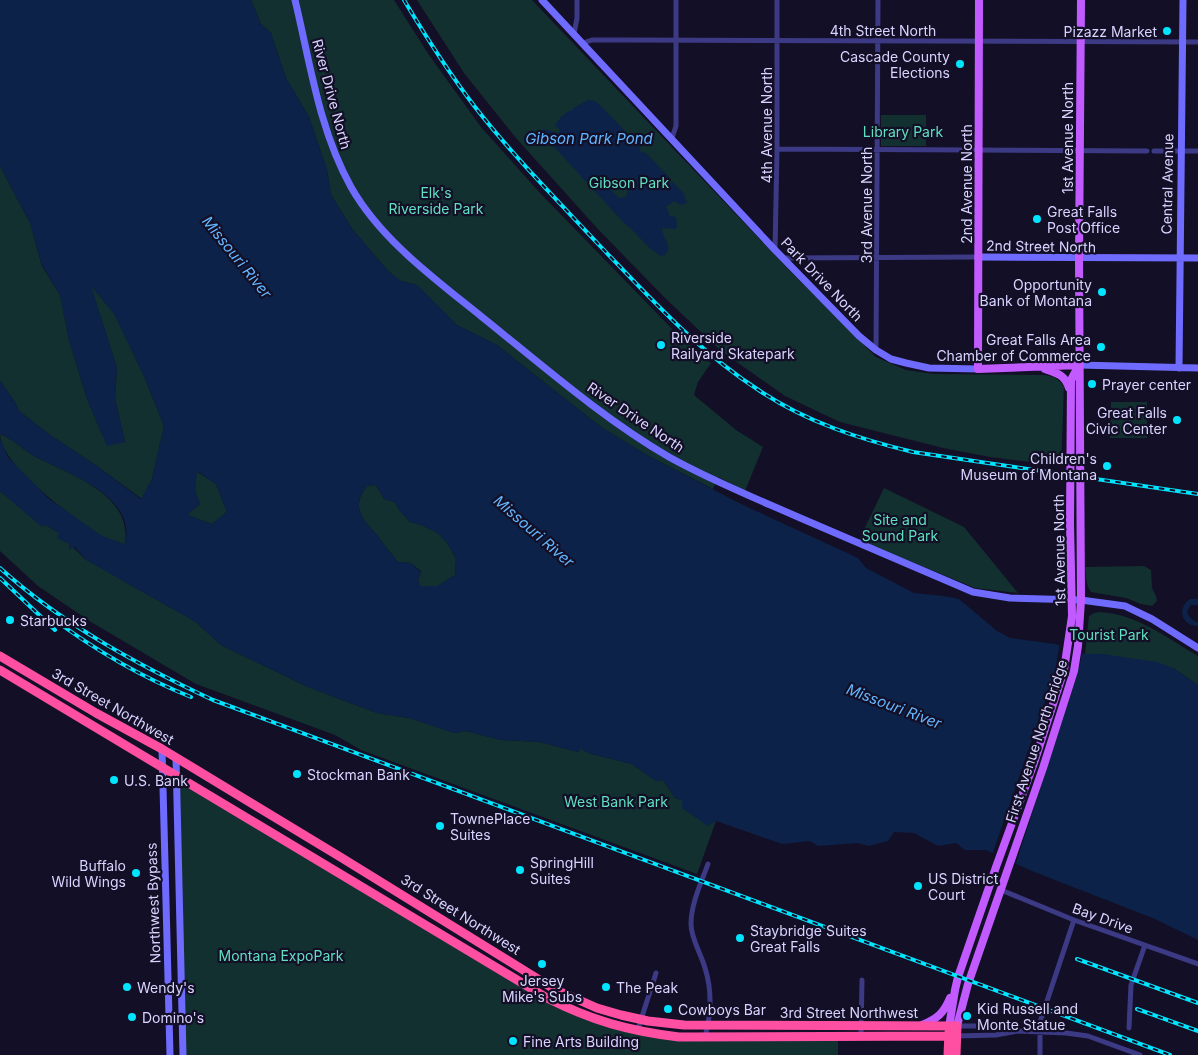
<svg xmlns="http://www.w3.org/2000/svg" width="1198" height="1055" viewBox="0 0 1198 1055" font-family="Inter,sans-serif">
<rect width="100%" height="100%" fill="#130f26"/>
<!-- green -->
<path fill="#12302f" d="M251,0H394L429,55L481,127L540,193L677,334L711,363L698,382L694,395L736,430L763,447L745,491L718,477L713,489L645,454L601,427L497,345L457,325L417,285L400,281L388,271L353,230L331,195L327,170L309,117L286,78L271,33L261,24Z
M417,0H532L787,268L876,357L906,370L934,374L1040,375C1050,375 1058,377 1064,387L1061,466L990,457L943,448L840,422L785,396L721,351L664,297L596,227L516,138L464,73Z
M881,115H926V146H881Z
M0,166L30,223L42,266L60,295L69,340L87,399L107,445L125,442L115,399L117,368L90,284L114,313L144,376L164,426L152,479L142,499L97,466L50,435L19,411L15,402L0,381Z
M1111,402H1147V438H1110Z
M0,434C14,439 23,450 36,457C71,475 133,494 125,545C117,542 108,539 100,535C75,519 0,465 0,434Z
M196,471L216,484L227,512L212,524L187,515L200,504L195,491Z
M376,485L384,499L395,502L400,511L410,522L422,525L438,533L448,544L456,559L455,575L438,586H420L418,580L421,571L410,563L398,562C390,553 383,543 376,534C361,518 351,506 367,486Z
M884,488L964,527L1018,593L975,588L859,540Z
M0,491L42,526L46,525L59,533L85,559L196,622L221,645L308,687L377,713L409,718L454,733L466,731L501,740L540,742L578,752L581,748L588,753L632,764L656,781L663,780L675,798L682,800L716,821L697,874L361,750L335,735L196,684L91,622L38,586L0,551Z
M1144,566L1151,570L1152,588L1156,596L1157,601L1152,606L1141,604L1126,598L1091,592C1086,585 1086,576 1085,567Z
M1100,612C1137,614 1167,638 1198,656V685L1173,668L1102,654H1085L1089,616L1094,613Z
M177,777L547,998L637,1032L838,1037V1055H183Z"/>
<!-- water -->
<path fill="#0c2248" fill-rule="evenodd" d="M0,0H251L261,24L271,33L286,78L309,117L327,170L331,195L353,230L388,271L401,281L417,285L457,325L497,345L601,427L645,454L741,504L858,558L866,568L914,593L944,596L959,599L997,631L1010,638L1055,644L1085,654H1102L1157,662L1173,668L1198,685V940L1155,919L1032,871L986,850H965L956,843L938,846L914,833L894,832L888,841L869,846L857,843L818,846L810,841L782,844L716,821L708,826L682,808V800L675,798L663,780L656,781L632,764L588,753L581,749L578,752L540,742L501,740L466,731L454,733L409,718L377,713L308,687L221,645L196,622L109,573L85,559L75,547L69,550V544L57,538L59,533L46,525L42,527L0,491V439L8,457L48,498L102,536L125,544C137,496 69,474 36,457C23,450 14,439 0,434V381L15,402L19,411L50,435L97,466L141,499L152,479L164,426L144,376L114,314L91,286L117,368L115,399L125,442L107,446L87,399L69,340L60,295L42,265L30,223L0,166ZM197,471L216,484L227,512L212,524L187,515L200,504L195,491ZM376,485L384,499L395,502L400,511L410,522L422,525L438,533L448,544L456,559L455,575L438,586H420L418,580L421,572L410,563L398,562C390,553 383,543 376,534C361,518 351,506 367,486Z
M588,100L595,101L599,104L641,148L640,151L642,153L645,152L669,177L668,180L670,183L673,182L684,194L687,203L681,205L674,201L666,207L670,216L676,217L677,227L675,229L662,228C662,239 674,245 665,255L661,256C646,248 638,233 624,223L546,138L541,134L542,129L559,133V129L555,125L561,117L569,111H572V109ZM614,177L618,178L628,190L626,197L619,198L607,186L608,180Z
M1190,599H1198V605H1191L1187,611C1188,616 1192,621 1198,622V626C1182,626 1176,609 1190,599Z"/>
<!-- pier -->
<path fill="#130f26" d="M1060,643L1083,650L1081,659L1076,679L1015,866L992,855L1054,676Z"/>
<g fill="none" stroke-linecap="round" stroke-linejoin="round">
<!-- street -->
<path stroke="#3d3a85" stroke-width="5" d="M574,34L577,18V0
M583,43L592,40H626L1198,42
M672,138L676,126V0
M777,149L1147,151
M1154,151H1198
M775,250L777,149V0
M784,258L978,257
M876,350L878,0
M1001,890L1074,920L1198,964
M957,1026H996L1015,1030
M1129,1028L1131,985L1145,945
M637,1032L656,973
M956,1036L996,1035L1018,1031L1066,1033L1088,1036L1140,1055
M705,1037C711,1015 712,990 705,968C701,953 691,939 691,924C691,904 701,883 708,864
M861,1037L862,980
M1040,1055V1022L1074,920"/>
<!-- secondary -->
<path stroke="#6f6bff" stroke-width="7" d="M295,0C310,62 319,130 351,187C381,240 435,279 482,317C542,365 602,418 669,457C710,480 755,498 798,517C857,542 915,567 973,592L1010,598L1081,600L1125,606L1152,619L1198,648
M542,0L775,250L859,336L876,350L891,359L906,363L929,368L978,369
M978,257L1198,258
M1079,365L1198,368
M1179,368L1183,0
M162,749L170,1055
M176,758L183,1055"/>
<!-- primary -->
<path stroke="#c25bff" stroke-width="8" d="M979,0L978,369L1079,365
M1045,369C1057,373 1065,375 1069,388
M922,1025C937,1019 944,1013 950,998
M957,1026L968,984L1043,768L1074,671L1078,646L1081,600L1079,259L1081,0
M949,1027L955,990L958,977L996,867L1035,760L1064,670L1072,616L1070,524L1071,380L1078,367"/>
<!-- highway -->
<path stroke="#ff4fa3" stroke-width="9" d="M0,656L96,713L162,749L342,858L554,989L597,1008L621,1015L648,1021L684,1025L957,1026L956,1055
M0,670L547,998C593,1021 629,1031 679,1037L956,1036
M948,1055L949,1032"/>
<!-- rail casing -->
<g stroke="#00e5ff" stroke-width="4">
<path id="rail" d="M404,0C426,37 449,73 475,107C514,157 558,201 601,247C651,299 699,352 760,391C807,422 859,439 913,452L1198,494
M0,568C62,624 138,665 213,700L1170,1055
M0,578L55,630
M52,618C95,650 141,677 191,697
M1077,959L1198,1003
M1137,1009L1198,1031"/>
</g>
<!-- rail -->
<use href="#rail" stroke="#130f26" stroke-width="2" stroke-dasharray="5.5" stroke-linecap="butt"/>
</g>
<!-- markers -->
<g fill="#00e5ff" stroke="#130f26" stroke-width="2">
<circle cx="1167" cy="31" r="5"/>
<circle cx="960" cy="64" r="5"/>
<circle cx="1037" cy="219" r="5"/>
<circle cx="1102" cy="292" r="5"/>
<circle cx="661" cy="345" r="5"/>
<circle cx="1101" cy="347" r="5"/>
<circle cx="1092" cy="384" r="5"/>
<circle cx="1177" cy="420" r="5"/>
<circle cx="1107" cy="466" r="5"/>
<circle cx="10" cy="620" r="5"/>
<circle cx="297" cy="774" r="5"/>
<circle cx="114" cy="780" r="5"/>
<circle cx="440" cy="826" r="5"/>
<circle cx="520" cy="870" r="5"/>
<circle cx="136" cy="873" r="5"/>
<circle cx="918" cy="886" r="5"/>
<circle cx="740" cy="938" r="5"/>
<circle cx="542" cy="964" r="5"/>
<circle cx="127" cy="987" r="5"/>
<circle cx="606" cy="987" r="5"/>
<circle cx="668" cy="1009" r="5"/>
<circle cx="967" cy="1016" r="5"/>
<circle cx="132" cy="1017" r="5"/>
<circle cx="513" cy="1041" r="5"/>
</g>
<g text-anchor="middle" dominant-baseline="central" stroke-width="4.5" stroke-linejoin="round" paint-order="stroke">
<!-- street labels -->
<g font-size="14" fill="#d9d4ff" stroke="#130f26">
<text x="883" y="30">4th Street North</text>
<text transform="translate(332 94) rotate(75)">River Drive North</text>
<text transform="translate(766 125) rotate(-90)">4th Avenue North</text>
<text transform="translate(1067 138) rotate(-90)">1st Avenue North</text>
<text transform="translate(966 184) rotate(-90)">2nd Avenue North</text>
<text transform="translate(1167 184) rotate(-89)">Central Avenue</text>
<text transform="translate(866 205) rotate(-90)">3rd Avenue North</text>
<text transform="translate(1041 246) rotate(1)">2nd Street North</text>
<text transform="translate(822 279) rotate(46)">Park Drive North</text>
<text transform="translate(636 417) rotate(34)">River Drive North</text>
<text transform="translate(1059 550) rotate(-91)">1st Avenue North</text>
<text transform="translate(113 706) rotate(30)">3rd Street Northwest</text>
<text transform="translate(1036 741) rotate(-72)">First Avenue North Bridge</text>
<text transform="translate(153 903) rotate(-92)">Northwest Bypass</text>
<text transform="translate(461 914) rotate(32)">3rd Street Northwest</text>
<text transform="translate(1103 918) rotate(20)">Bay Drive</text>
<text x="849" y="1012">3rd Street Northwest</text>
</g>
<!-- poi labels -->
<g font-size="14" fill="#d9d4ff" stroke="#130f26" text-anchor="start">
<text x="1157" y="31" text-anchor="end">Pizazz Market</text>
<text x="950" y="56" text-anchor="end">Cascade County<tspan x="950" dy="16">Elections</tspan></text>
<text x="1047" y="211">Great Falls<tspan x="1047" dy="16">Post Office</tspan></text>
<text x="1092" y="284" text-anchor="end">Opportunity<tspan x="1092" dy="16">Bank of Montana</tspan></text>
<text x="671" y="337">Riverside<tspan x="671" dy="16">Railyard Skatepark</tspan></text>
<text x="1091" y="339" text-anchor="end">Great Falls Area<tspan x="1091" dy="16">Chamber of Commerce</tspan></text>
<text x="1102" y="384">Prayer center</text>
<text x="1167" y="412" text-anchor="end">Great Falls<tspan x="1167" dy="16">Civic Center</tspan></text>
<text x="1097" y="458" text-anchor="end">Children's<tspan x="1097" dy="16">Museum of Montana</tspan></text>
<text x="20" y="620">Starbucks</text>
<text x="307" y="774">Stockman Bank</text>
<text x="124" y="780">U.S. Bank</text>
<text x="450" y="818">TownePlace<tspan x="450" dy="16">Suites</tspan></text>
<text x="530" y="862">SpringHill<tspan x="530" dy="16">Suites</tspan></text>
<text x="126" y="865" text-anchor="end">Buffalo<tspan x="126" dy="16">Wild Wings</tspan></text>
<text x="928" y="878">US District<tspan x="928" dy="16">Court</tspan></text>
<text x="750" y="930">Staybridge Suites<tspan x="750" dy="16">Great Falls</tspan></text>
<text x="542" y="980" text-anchor="middle">Jersey<tspan x="542" dy="16">Mike's Subs</tspan></text>
<text x="137" y="987">Wendy's</text>
<text x="616" y="987">The Peak</text>
<text x="977" y="1008">Kid Russell and<tspan x="977" dy="16">Monte Statue</tspan></text>
<text x="678" y="1009">Cowboys Bar</text>
<text x="142" y="1017">Domino's</text>
<text x="523" y="1041">Fine Arts Building</text>
</g>
<!-- park labels -->
<g font-size="14" fill="#5fe0c0" stroke="#130f26">
<text x="903" y="131">Library Park</text>
<text x="629" y="182">Gibson Park</text>
<text x="436" y="192">Elk's<tspan x="436" dy="16">Riverside Park</tspan></text>
<text x="900" y="519">Site and<tspan x="900" dy="16">Sound Park</tspan></text>
<text x="1109" y="634">Tourist Park</text>
<text x="616" y="801">West Bank Park</text>
<text x="281" y="955">Montana ExpoPark</text>
</g>
<!-- water labels -->
<g font-size="15" font-style="italic" fill="#62b6ff" stroke="#130f26">
<text x="589" y="138">Gibson Park Pond</text>
<text transform="translate(237 257) rotate(51)">Missouri River</text>
<text transform="translate(534 531) rotate(41)">Missouri River</text>
<text transform="translate(894 706) rotate(21)">Missouri River</text>
</g>
</g>
</svg>
